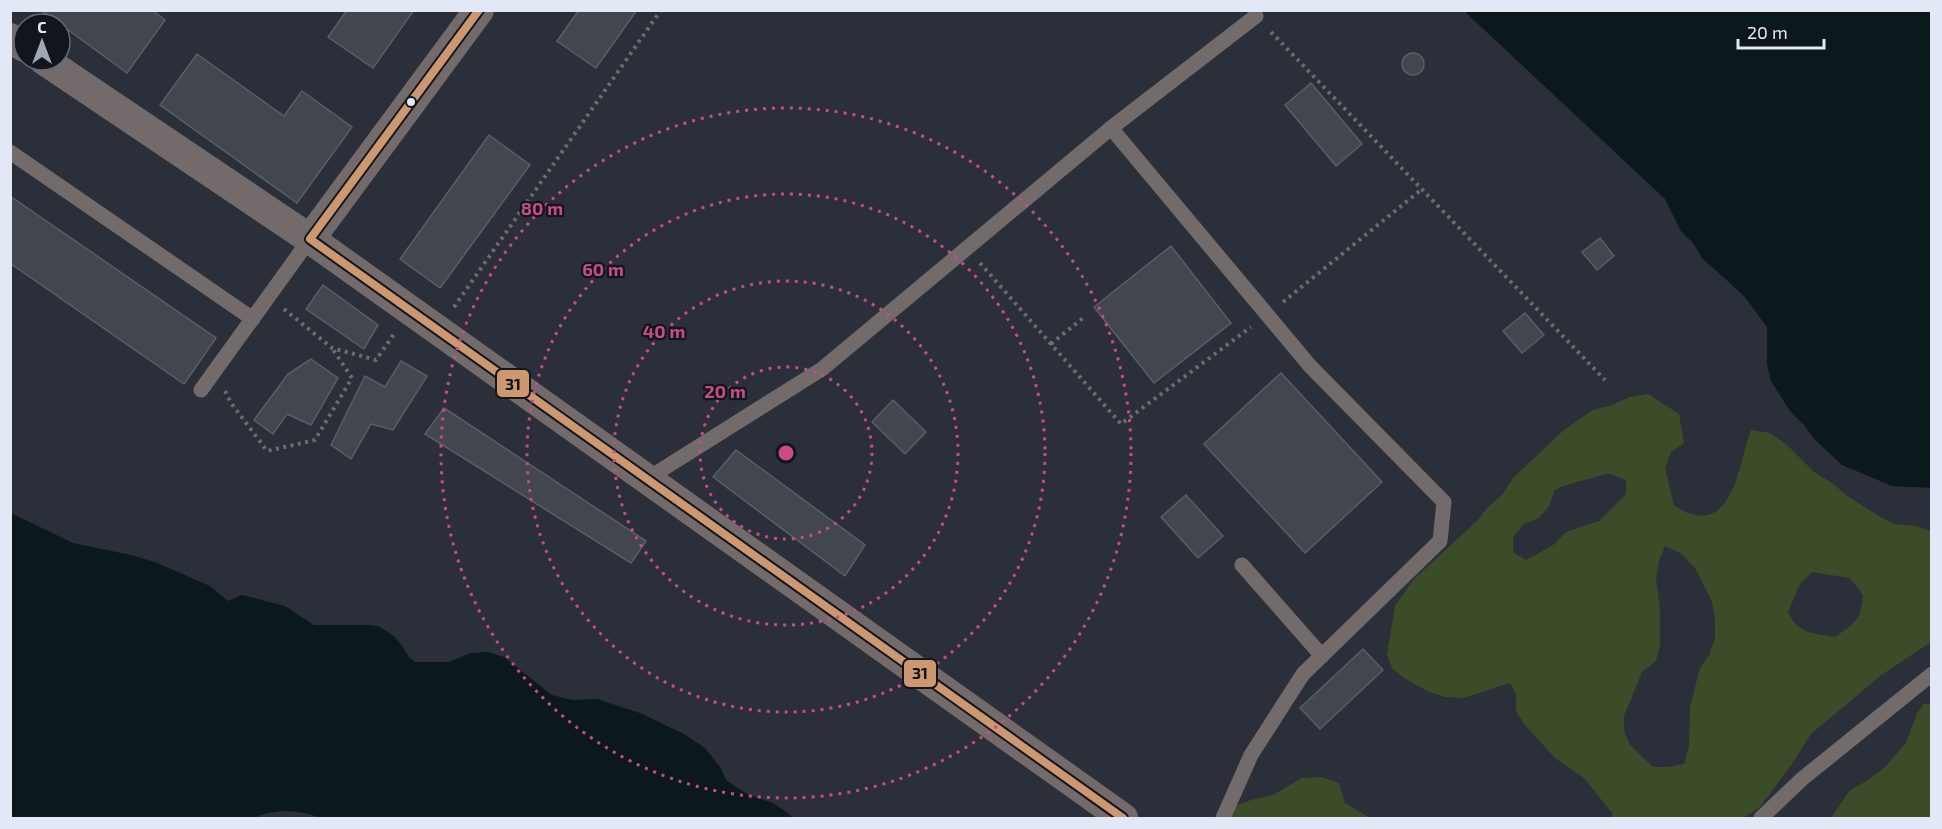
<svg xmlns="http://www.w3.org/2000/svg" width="1942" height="829" viewBox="0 0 1942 829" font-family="'Exo 2',sans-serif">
<rect width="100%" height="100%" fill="#2b2f3a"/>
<!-- green -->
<path fill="#3d4c28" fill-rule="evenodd" d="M1648,394L1679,414L1684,443L1671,452L1665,468L1674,506C1680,508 1685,513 1691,514C1735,528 1740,457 1751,430L1770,433L1786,444L1814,472L1831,482L1846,495L1877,515L1894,524L1915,526L1931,531V642L1880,676L1811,734L1792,764L1759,808L1743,818H1612V813L1584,778L1555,758L1525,725L1516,711V695L1510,683L1463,698L1445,697L1429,692L1404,678L1392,668L1387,655L1395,606L1414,579L1478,520L1488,507L1502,495L1514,477L1565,429L1593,410L1612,405L1630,397ZM1608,473L1626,480V494L1599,521L1566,532L1553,545L1526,560L1513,552V537L1524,524L1539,518L1549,506L1555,490C1572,481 1591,480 1608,473ZM1665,546L1682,554L1695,568L1712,601L1715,620V639L1709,655L1700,668L1690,707L1689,747L1684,764L1668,767H1653L1630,745L1624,731V716L1642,672L1656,661L1660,645V609L1656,578L1659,560ZM1812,572L1850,578L1863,595C1861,621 1855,623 1835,637C1812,633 1798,634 1788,612L1800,584Z
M1924,704H1931V818H1831L1849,791L1868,780L1885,767L1906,743L1917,713Z
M1321,777L1339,783L1345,803L1370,818H1222L1235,806L1251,800L1273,795L1302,778Z"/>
<!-- water -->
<path fill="#0c191c" d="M1464,11H1931V488L1892,486L1842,465L1815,440L1804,425L1790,411L1771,381L1767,364V327L1744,296L1702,258L1693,243L1681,231L1665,199Z
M11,513L73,543L131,555L155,562L210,586L228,601L242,595L285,606L314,625H372L380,627L394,636L400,643L409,657L415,662H449L471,653L488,652L504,657L552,695L572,700L597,699L640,713L684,734L705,748L720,767L727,781L749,795L773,803L788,813L793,818H321C300,810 274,808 254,818H11Z"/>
<!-- building -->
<path fill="#41464f" stroke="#5a5e67" stroke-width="1.5" d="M41,10H152L165,20L127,73Z
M347,10H414L373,68L328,37Z
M579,10H637L596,68L557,41Z
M1402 64a11 11 0 1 1 22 0a11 11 0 1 1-22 0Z
M197,54L284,116L302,91L352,127L297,203L160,105Z
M1311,83L1362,144L1336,166L1285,105Z
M489,135L530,165L440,288L400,259Z
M10,196L216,338L184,384L10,263Z
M1600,238L1614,256L1597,270L1582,252Z
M1171,246L1231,323L1154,383L1094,307Z
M323,285L378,325L364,349L306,309Z
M1525,313L1544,335L1522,353L1503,331Z
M311,359L338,378L311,425L287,414L273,434L254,420L288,374Z
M401,361L427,376L393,430L371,424L351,459L331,445L365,376L385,387Z
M1281,373L1382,482L1305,553L1204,444Z
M893,400L926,432L905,454L872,422Z
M444,408L646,541L631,563L425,434Z
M736,450L865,545L845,576L713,477Z
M1186,495L1223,536L1198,558L1161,517Z
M1363,649L1383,670L1320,729L1300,708Z"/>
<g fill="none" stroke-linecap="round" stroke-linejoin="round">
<!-- path -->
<path stroke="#706a6f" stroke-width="4" stroke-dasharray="3 4.5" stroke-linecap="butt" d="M1271,32L1605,380
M980,263L1121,424L1251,327
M1283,302L1422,189
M454,307L661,10
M284,309L332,348L376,360L394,334
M1051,344L1083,318
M225,391L231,403L267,451L315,440L352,378L332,348"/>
<!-- lane -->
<path stroke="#736a6c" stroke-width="15" d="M1111,128L1310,366L1444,502L1440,541L1303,674L1251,755L1223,818
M10,152L253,319
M201,390L310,239
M647,479L822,369L1111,128L1256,16
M1242,565L1322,656
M1761,818L1802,779L1932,674"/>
<!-- street -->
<path stroke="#736a6c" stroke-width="30" d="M10,38L24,47
M44,60L310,239L1123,818
M310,239L479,10"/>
<!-- bus-1 casing -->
<g stroke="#11151e" stroke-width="12">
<path id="bus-1" d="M310,239L1123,818
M310,239L479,10"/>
</g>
<!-- bus-1 -->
<use href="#bus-1" stroke="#cd976f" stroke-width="8"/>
</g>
<!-- distance rings -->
<g fill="none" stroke="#ca4c82" stroke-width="3" stroke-dasharray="3 6">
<circle cx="786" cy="453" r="86"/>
<circle cx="786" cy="453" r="172"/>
<circle cx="786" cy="453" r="259"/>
<circle cx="786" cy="453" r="345"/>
</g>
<!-- markers -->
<circle fill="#e2e8f5" stroke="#11151e" stroke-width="2" cx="411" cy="102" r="5"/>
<circle cx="786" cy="453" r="9" fill="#ca4c82" stroke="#11151e" stroke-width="3"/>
<g font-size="18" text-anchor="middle" font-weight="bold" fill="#ca4c82" stroke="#11151e" stroke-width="4.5" stroke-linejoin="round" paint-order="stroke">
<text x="542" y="215">80 m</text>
<text x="603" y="276">60 m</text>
<text x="664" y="338">40 m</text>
<text x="725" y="398">20 m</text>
</g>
<g stroke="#11151e" stroke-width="2">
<rect x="496" y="369" width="34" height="29" rx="6" fill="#cd976f"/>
<rect x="903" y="659" width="34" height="29" rx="6" fill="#cd976f"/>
</g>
<g font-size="16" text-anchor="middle" font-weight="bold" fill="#111">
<text x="513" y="390">31</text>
<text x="920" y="679">31</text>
</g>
<!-- border -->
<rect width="1942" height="829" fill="none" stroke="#e2e8f5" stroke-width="24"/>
<!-- north arrow -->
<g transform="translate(42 42)"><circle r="28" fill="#11151e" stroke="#656974" stroke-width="1.5"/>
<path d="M0-4.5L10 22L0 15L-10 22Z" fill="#a2a7b4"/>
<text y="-9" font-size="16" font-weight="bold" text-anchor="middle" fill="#e2e8f5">С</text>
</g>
<!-- scale -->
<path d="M1738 39v9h86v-9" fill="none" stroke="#e2e8f5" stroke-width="3"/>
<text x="1747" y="39" font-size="18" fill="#e2e8f5" stroke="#11151e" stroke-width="4.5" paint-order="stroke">20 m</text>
</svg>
